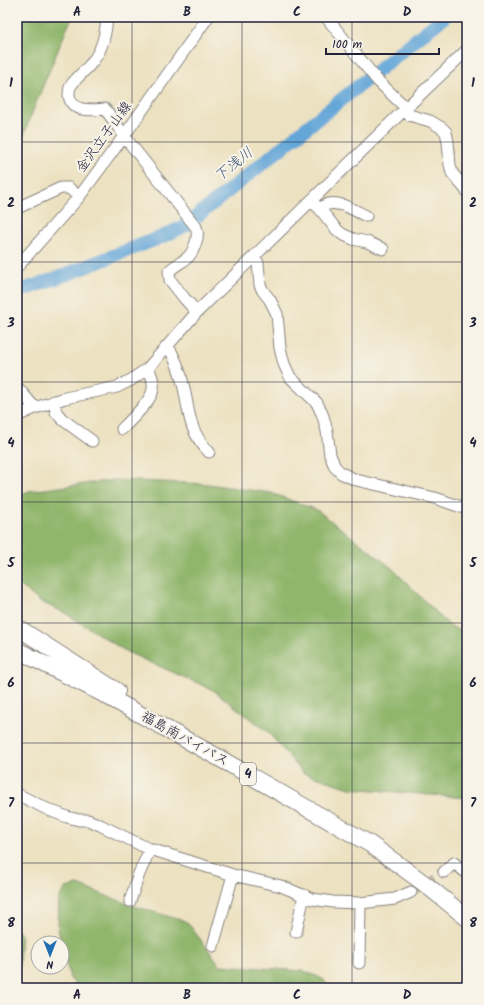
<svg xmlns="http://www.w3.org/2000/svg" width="484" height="1005" viewBox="0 0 484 1005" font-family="Kalam,'Klee One',sans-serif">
<rect width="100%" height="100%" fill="#f7f3e8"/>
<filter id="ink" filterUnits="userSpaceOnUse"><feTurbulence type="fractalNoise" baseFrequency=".025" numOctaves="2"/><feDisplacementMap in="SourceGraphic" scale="8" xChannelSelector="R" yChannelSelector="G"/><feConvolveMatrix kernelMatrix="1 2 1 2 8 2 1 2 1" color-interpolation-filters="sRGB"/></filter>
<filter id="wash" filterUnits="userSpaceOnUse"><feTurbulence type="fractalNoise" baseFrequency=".012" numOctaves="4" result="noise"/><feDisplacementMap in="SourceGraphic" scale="16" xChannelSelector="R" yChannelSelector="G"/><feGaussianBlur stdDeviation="0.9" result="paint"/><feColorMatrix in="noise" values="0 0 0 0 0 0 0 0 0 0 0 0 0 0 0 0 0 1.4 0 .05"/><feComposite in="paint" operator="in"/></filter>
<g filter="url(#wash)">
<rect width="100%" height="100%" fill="#ece1c0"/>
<!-- forest -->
<path fill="#90b66c" stroke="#596c54" d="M19,17H73L68,26L36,103L17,152V22Z
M115,480L208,484L271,493L317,510L392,568L451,627L467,632V798L350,788L303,773L268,732L213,690L127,652L65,613L39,601L17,583V496L29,491Z
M78,885L131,905L187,922L220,965L304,971L323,979L329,988H78L70,978L58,929L59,898L66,888Z
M17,930L21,935L18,976L17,977Z"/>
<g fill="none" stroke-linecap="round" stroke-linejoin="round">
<!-- river -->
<path stroke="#64a6d8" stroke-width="14" d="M17,292L57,278L164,236L186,225L444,17"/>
</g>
</g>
<g filter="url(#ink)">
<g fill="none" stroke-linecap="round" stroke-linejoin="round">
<!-- minor-tunnel -->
<path stroke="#c4bba5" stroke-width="11" stroke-dasharray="11 5.5" stroke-linecap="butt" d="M411,892L444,872"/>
<!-- minor casing -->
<g stroke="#87827e" stroke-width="13">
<path id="minor" d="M107,17C106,31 103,47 95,58C89,68 79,75 72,84C69,87 69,91 69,95C71,113 92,110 105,109L114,121L124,136L196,227C198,232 198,236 196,242C190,262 182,259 169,271L170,280L185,299L197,312
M326,17L377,80L406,108L409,115L430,121L442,128L446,132L448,142L450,165L452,173L467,191
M311,201L320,209L336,229L342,234L353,239L367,242L383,249
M17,208L61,188H69L79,197
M320,209C322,207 325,205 328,204C341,201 355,211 366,216
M254,256L258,263L260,285L263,291L270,300L277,314L280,348L284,364L290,377L317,403L323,416L327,431L330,455L335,467L341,473L356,480L435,498L467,509
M17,267L79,197L124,136L208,17
M168,346C175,358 180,370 183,384C190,412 187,429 209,452
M17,387L35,408
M54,401L56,412L62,419L92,441
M17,416L35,408L65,398L117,387L131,380L148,368L197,312L406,108L467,50
M122,429C128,423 134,417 140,410C153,396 158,387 148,368
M17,794L49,810L67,817L79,820H88L100,825L147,848L233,875L281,886L312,899L333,902L360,903L395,899L411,892
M444,872L454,863L467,873
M130,901L139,874L150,849
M296,932L304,895
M213,946L233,875
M359,963L360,903"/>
</g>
<!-- highway casing -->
<g stroke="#87827e" stroke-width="18">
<path id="highway" d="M17,627L117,691
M17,650L105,695L212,754L370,844L425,884L467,918"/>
</g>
<!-- minor -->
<use href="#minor" stroke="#fff" stroke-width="11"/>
<!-- highway -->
<use href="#highway" stroke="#fff" stroke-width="16"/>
</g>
</g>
<!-- grid -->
<path fill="none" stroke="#22223b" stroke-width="1" stroke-opacity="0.55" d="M132,17V988M242,17V988M352,17V988M17,142H467M17,262H467M17,382H467M17,502H467M17,623H467M17,743H467M17,863H467"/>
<g text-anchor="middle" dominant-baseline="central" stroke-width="4" stroke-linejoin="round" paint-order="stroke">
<!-- shield labels -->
<rect fill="#f7f3e8" stroke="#62616f" stroke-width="1" x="240" y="763" width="16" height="22" rx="3"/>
<g font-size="13" font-weight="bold" fill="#22223b">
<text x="248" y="774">4</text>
</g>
<!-- street labels -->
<g font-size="14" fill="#22223b" stroke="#f7f3e8">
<text transform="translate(104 137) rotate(-54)">金沢立子山線</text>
<text transform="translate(185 739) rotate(29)">福島南バイパス</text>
</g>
<!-- water labels -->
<g font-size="15" font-style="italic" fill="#3c577a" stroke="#f7f3e8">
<text transform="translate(234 165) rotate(-39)">下浅川</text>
</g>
</g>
<!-- margin -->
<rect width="484" height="1005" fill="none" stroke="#f7f3e8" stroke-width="44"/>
<!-- north arrow -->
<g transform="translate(50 955) rotate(180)"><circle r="19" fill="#f7f3e8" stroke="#a29fa3"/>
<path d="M0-3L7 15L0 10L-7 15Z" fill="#1f6fb2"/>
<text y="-6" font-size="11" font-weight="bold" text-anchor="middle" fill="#22223b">N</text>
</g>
<!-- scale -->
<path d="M326 48v6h113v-6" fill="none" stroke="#22223b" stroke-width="2"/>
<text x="332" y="48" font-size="12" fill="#22223b" stroke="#f7f3e8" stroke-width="3" paint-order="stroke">100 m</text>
<rect x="22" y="22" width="440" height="961" fill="none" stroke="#22223b" stroke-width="1.5"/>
<g font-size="13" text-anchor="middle" font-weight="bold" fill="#22223b">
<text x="77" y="16">A</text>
<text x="187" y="16">B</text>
<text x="297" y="16">C</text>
<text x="407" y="16">D</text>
<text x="11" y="87">1</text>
<text x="473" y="87">1</text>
<text x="11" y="207">2</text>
<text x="473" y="207">2</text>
<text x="11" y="327">3</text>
<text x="473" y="327">3</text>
<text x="11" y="447">4</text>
<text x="473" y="447">4</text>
<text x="11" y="567">5</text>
<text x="473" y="567">5</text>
<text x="11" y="687">6</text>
<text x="473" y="687">6</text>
<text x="11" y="807">7</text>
<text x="473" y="807">7</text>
<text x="11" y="927">8</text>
<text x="473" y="927">8</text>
<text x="77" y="999">A</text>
<text x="187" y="999">B</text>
<text x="297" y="999">C</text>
<text x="407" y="999">D</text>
</g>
</svg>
